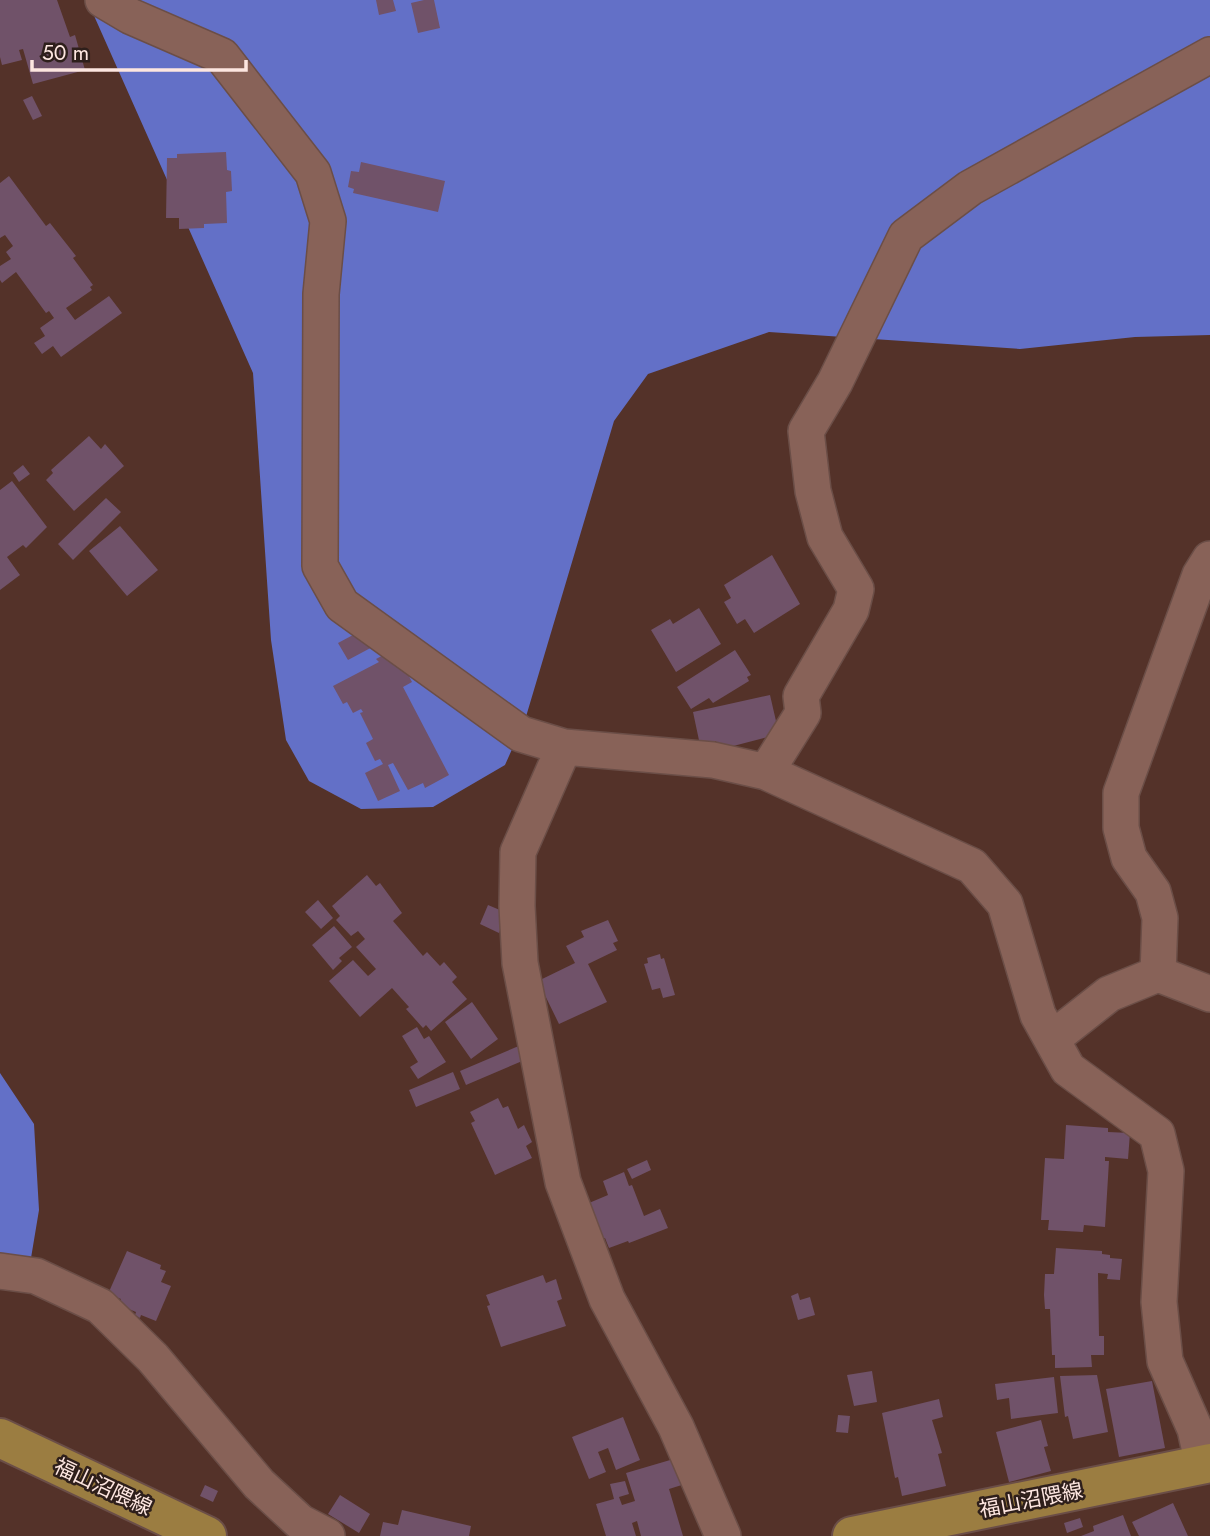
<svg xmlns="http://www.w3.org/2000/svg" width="1210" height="1536" viewBox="0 0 1210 1536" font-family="Jost,'Noto Sans JP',sans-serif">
<rect width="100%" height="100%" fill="#543229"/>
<!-- forest -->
<path fill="#6370c7" d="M87,0H1210V335L1135,337L1020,349L769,332L648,374L614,421L525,720L505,765L433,807L361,809L309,781L286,740L271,640L253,373Z
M0,1073L34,1124L39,1210L30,1264L0,1289Z"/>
<!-- building -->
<path fill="#705269" d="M0,0H57L70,37L75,35L85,70L33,84L23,49L19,50L22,60L2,65L0,57Z
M376,0H393L396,11L379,15Z
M424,0H434L440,28L418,33L411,3Z
M32,96L42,116L33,120L23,100Z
M226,152L227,170L231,171L232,191L226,192L227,223L204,224V228L179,229V218H166L167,158H177V154Z
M361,162L445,181L438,212L353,193L354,189L348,187L351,171L359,172Z
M9,176L46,226L50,223L76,256L73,258L93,285L90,287L92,290L66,308L75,320L109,296L122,313L61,357L53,346L42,354L34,343L45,336L40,328L54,318L49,311L46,313L16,272L2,283L0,280V266L11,259L6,252L13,246L5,235L0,238V183Z
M89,436L101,449L105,444L124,466L74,511L46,480L53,473L51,470Z
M23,465L30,474L19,482L13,473Z
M12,481L47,527L26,548L23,545L7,557L20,575L0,590V490Z
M106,498L121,512L73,560L58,544Z
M120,526L158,570L127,596L89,551Z
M772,555L800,604L754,633L745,619L737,624L724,602L731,598L724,585Z
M699,608L721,644L676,672L651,630L670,619L673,624Z
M368,627L378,644L348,660L338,643Z
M735,650L751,675L747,677L749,681L713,703L709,698L691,709L677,687Z
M391,651L397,653L412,682L403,687L449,775L425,788L423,783L408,790L393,763L388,765L400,791L378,801L365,773L383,764L380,759L375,761L366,743L373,739L360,713L363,712L361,709L353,713L347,702L343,704L333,686L379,662L376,659Z
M770,695L779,734L718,750L716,741L700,745L693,712Z
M367,875L376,886L380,883L402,913L393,921L423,956L427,952L440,966L444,962L457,977L452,982L467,999L431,1031L426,1025L423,1028L406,1009L409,1007L392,988L360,1017L329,981L353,960L368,976L376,969L356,947L365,939L358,931L351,936L336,920L340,916L332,906Z
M318,900L333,918L321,929L305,912Z
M488,905L507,913L499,933L480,924Z
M608,920L618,941L613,943L617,950L588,964L607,1002L559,1024L538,981L575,963L566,946L584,937L581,931Z
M334,926L352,947L339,958L342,961L333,970L312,945Z
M660,954L661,959L664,958L675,995L663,998L660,988L652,990L644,964L648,963L647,958Z
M472,1002L498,1039L471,1059L445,1022Z
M417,1027L424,1039L429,1036L446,1062L418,1079L410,1067L418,1062L402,1036Z
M521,1045L527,1059L466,1085L460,1071Z
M453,1072L460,1089L416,1107L409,1090Z
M498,1098L503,1108L508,1106L518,1129L524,1125L532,1142L526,1146L532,1158L495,1175L471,1123L475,1121L470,1112Z
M1066,1125L1108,1128V1132L1130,1133L1128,1159L1105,1157V1161H1109L1105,1227L1084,1225L1083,1232L1048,1230L1049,1220H1041L1045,1158L1064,1159Z
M647,1160L651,1170L632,1179L627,1169Z
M624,1172L629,1186L632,1185L644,1216L660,1209L668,1228L629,1243L628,1241L609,1248L605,1238L602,1239L586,1207L591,1206L589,1203L608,1195L603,1181Z
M1056,1248L1102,1251V1254L1110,1255V1258L1122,1259L1120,1280L1107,1279L1108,1274L1098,1273L1099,1336H1104V1355H1091L1092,1367L1055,1368V1355H1052L1050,1309H1045L1044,1295L1045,1274H1054Z
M127,1251L161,1265L160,1269L166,1271L161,1282L171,1286L156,1321L141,1315L140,1318L135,1315L136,1312L119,1305L121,1299L108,1294Z
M543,1275L546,1283L556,1279L562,1299L557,1301L566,1326L501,1347L487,1306L490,1305L486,1295Z
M798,1293L800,1300L810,1297L815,1315L798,1320L791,1296Z
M872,1371L877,1402L854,1406L847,1375Z
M1097,1375L1108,1432L1073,1439L1068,1416L1065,1417L1060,1376Z
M1054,1377L1058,1413L1011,1419L1009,1398L997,1400L995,1384Z
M1152,1381L1165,1448L1119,1457L1106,1389Z
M939,1399L943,1417L932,1420L942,1453L938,1454L946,1486L902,1496L898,1477L895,1478L882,1413Z
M838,1415L850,1416L848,1433L836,1432Z
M623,1417L640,1460L616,1470L608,1448L598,1452L606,1472L589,1479L572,1437Z
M1041,1420L1048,1446L1044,1447L1051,1471L1009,1482L996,1432Z
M677,1458L685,1484L669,1489L683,1536H641L637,1521L632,1523L636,1536H606L596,1504L614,1499L610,1484L625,1481L629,1494L619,1497L622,1505L635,1501L626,1473Z
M205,1485L218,1491L213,1502L200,1496Z
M340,1495L370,1514L359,1533L328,1514Z
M1173,1503L1188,1536H1139L1132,1522Z
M402,1510L471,1526L469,1536H380L383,1522L398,1525Z
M1123,1515L1131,1536H1081L1094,1531L1093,1526Z
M1080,1518L1083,1527L1067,1533L1064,1523Z"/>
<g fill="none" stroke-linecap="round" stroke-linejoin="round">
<!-- minor casing -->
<g stroke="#6b4e47" stroke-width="38">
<path id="minor" d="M103,0L130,16L222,56L313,173L328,221L321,294L320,566L342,605L521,734L564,747L518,852L517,906L520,963L563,1182L607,1299L676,1427L723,1536
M564,747L713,760L766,772L972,866L1005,904L1038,1015L1068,1069L1157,1134L1166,1171L1159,1302L1165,1361L1195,1429L1203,1465
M766,772L803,713L801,696L851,610L856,589L825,537L813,491L806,431L835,382L906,236L970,188L1210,55
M1158,974L1160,918L1153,892L1129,858L1121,828V793L1200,575L1210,559
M1052,1039L1109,994L1158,974L1210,994
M0,1271L36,1276L100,1306L153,1358L259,1484L300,1522L327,1536"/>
</g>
<!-- major casing -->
<g stroke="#6b4e47" stroke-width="42">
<path id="major" d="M0,1438L207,1536
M852,1536L1210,1463"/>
</g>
<!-- minor -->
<use href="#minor" stroke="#886258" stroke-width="35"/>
<!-- major -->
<use href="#major" stroke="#9b7d41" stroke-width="38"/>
</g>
<g text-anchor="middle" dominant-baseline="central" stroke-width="5" stroke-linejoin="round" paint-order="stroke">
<!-- street labels -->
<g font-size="21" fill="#fde6e0" stroke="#2e1f1b">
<text transform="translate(103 1487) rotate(25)">福山沼隈線</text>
<text transform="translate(1031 1500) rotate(-11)">福山沼隈線</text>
</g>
</g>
<!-- scale -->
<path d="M32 60v10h214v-10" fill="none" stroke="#fde6e0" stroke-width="3.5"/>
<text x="42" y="60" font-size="21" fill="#fde6e0" stroke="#2e1f1b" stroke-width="5" paint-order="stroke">50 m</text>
</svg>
